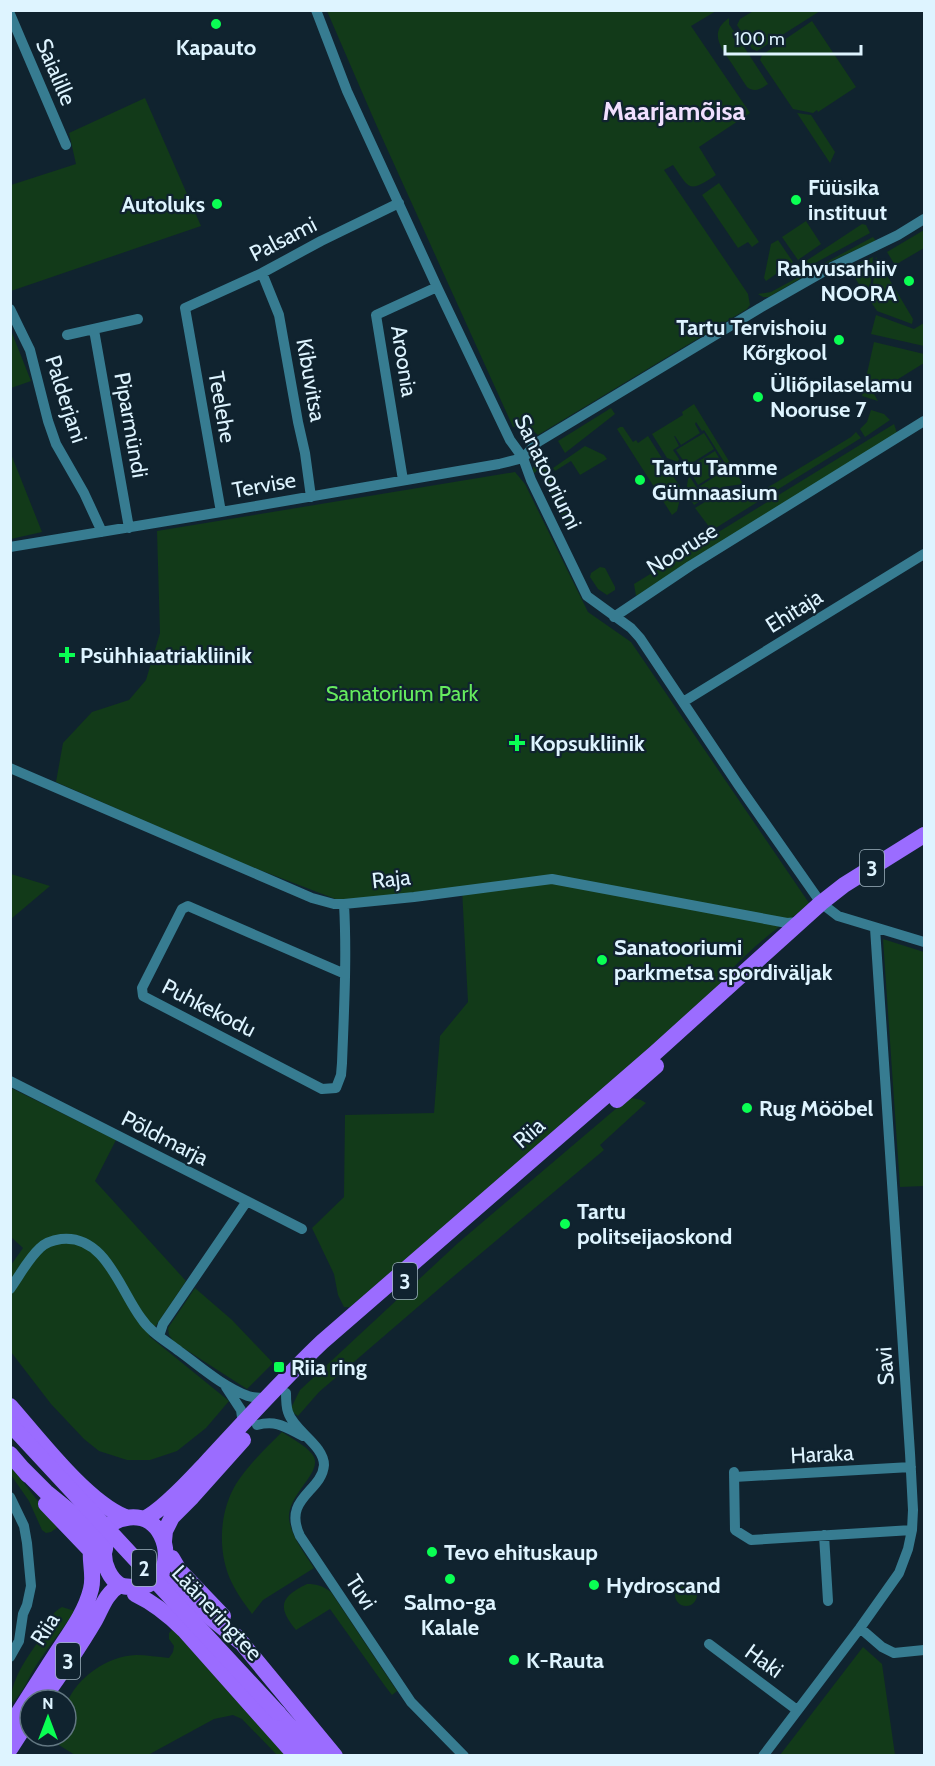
<svg xmlns="http://www.w3.org/2000/svg" width="935" height="1766" viewBox="0 0 935 1766" font-family="Cabin,sans-serif">
<rect width="100%" height="100%" fill="#10232f"/>
<!-- green -->
<path fill="#123a19" d="M755,10H820V11L757,51L752,49L737,25L740,19Z
M327,11H716L691,26L750,113L699,147L716,175C689,193 690,190 673,165L664,170L748,294L750,305L747,309L538,435C531,428 523,427 513,427L375,122Z
M729,18V24L768,84C761,89 755,93 747,87C741,78 736,70 730,61C720,46 709,32 729,18Z
M812,21L856,87L818,112L817,110L813,113L793,109L760,60L762,55Z
M145,98L201,226L11,291V185L76,164L69,133Z
M797,113L811,115L835,152L830,163Z
M719,183L759,242L752,247L748,242L738,248L702,195Z
M806,221L821,244L798,260L782,237Z
M862,224L866,225L870,233L806,268H803V263Z
M924,230V248L895,265L887,252Z
M873,237L876,241L827,263L769,297H763L758,294L771,292Z
M778,240L793,262L766,281L764,278L771,244Z
M873,257L869,300L850,270V267Z
M876,257L913,319L912,324L877,311L871,302Z
M876,315L914,329L924,323V346L871,334Z
M10,328L31,381L11,388H10Z
M874,342L924,354V363L874,394L878,401L862,396Z
M694,404L743,484L722,487L694,505L686,492L688,479L690,477L697,488L728,468L704,430L702,431L696,422L695,424L700,433L681,445L675,436H674L679,446L673,450L679,459L678,462L667,458L652,434L683,415L682,412Z
M611,408L615,414L565,453L558,441Z
M871,410L884,414L890,420L865,437L860,429L867,422Z
M894,424L897,433L636,596L634,584Z
M620,427H623L633,442L636,440L638,443L648,436L682,490L677,511L672,515L617,429Z
M856,432L861,438L714,529L710,528L695,508L725,490H727L728,493L747,489L752,497L851,437Z
M704,433L714,449L687,466L676,450Z
M585,446L604,455L607,459L580,475L571,461L555,471L553,468Z
M715,451L725,468L698,485L688,468Z
M11,454L42,532L11,539H10Z
M543,463L576,519L574,521L564,520L538,468L535,473L533,472V467Z
M515,472L525,484L588,612L631,642L809,903C800,913 789,919 779,927C758,943 730,968 715,990L540,1145L350,1307H344L338,1295L334,1274L312,1228L344,1197L345,1115L434,1113L440,1036L468,1002L462,889L338,900L234,860L56,782L63,743L92,712L129,700L146,680L160,633L157,531Z
M600,567L605,568L615,587V590L607,595L598,589L590,577L591,573Z
M11,874L50,886L11,919L10,874Z
M883,939L924,952V1186L900,1187Z
M11,1088L116,1140L95,1181L186,1281L149,1336L229,1401L206,1428L177,1451L150,1460H127L99,1451L84,1439L51,1404L11,1352V1265L23,1248L11,1237Z
M632,1098L641,1100L646,1103L600,1145L604,1150L448,1281L319,1392L298,1416L292,1412V1406L300,1390L458,1243L625,1101Z
M195,1288L232,1320L273,1363L247,1389L174,1342L169,1335L168,1328Z
M282,1432C291,1438 305,1445 312,1454C326,1471 287,1493 289,1519C291,1536 305,1554 314,1568L263,1600L252,1614C245,1604 237,1594 232,1583C217,1553 219,1512 236,1484C248,1465 266,1448 282,1432Z
M10,1465L58,1527L51,1532L46,1533L42,1530L29,1501L11,1475Z
M307,1584C317,1584 323,1586 331,1592L397,1691L392,1695L385,1686L330,1609L296,1630C277,1607 280,1597 307,1584Z
M675 1595a11 11 0 1 1 22 0a11 11 0 1 1-22 0Z
M62,1607L75,1611C64,1628 50,1644 39,1661C29,1675 24,1693 11,1704C10,1678 30,1654 44,1633C53,1620 48,1615 62,1607Z
M174,1628L292,1755H277L242,1719L233,1715L214,1719L148,1755H75L46,1737L66,1736C66,1726 63,1712 67,1703C77,1677 108,1656 136,1655C147,1655 158,1657 169,1658L173,1652L174,1646L169,1639V1633Z
M863,1647L882,1664L895,1755H780Z"/>
<g fill="none" stroke-linecap="round" stroke-linejoin="round">
<!-- minor -->
<path stroke="#377c91" stroke-width="10" d="M316,10L347,91L437,287L510,440L523,458L531,480L587,596L631,628L640,638L739,786L821,903L838,916L924,942
M10,14L66,145
M262,273L279,315L298,422L305,453L311,497
M10,309L30,350L48,421L56,444L84,493L102,532
M94,330L129,528
M67,335L138,319
M403,480L376,315L437,287
M221,512L185,308L262,273L321,241L399,203
M10,547L221,512L499,464L523,458L538,442L760,308L830,268L898,235L924,219
M614,617L690,566L924,421
M683,702L924,554
M10,768L312,898L334,904H344L414,897L552,879L787,923L799,922
M344,904C347,957 344,1010 342,1063L341,1075L336,1088L322,1089L143,996L142,988L182,909L188,906L345,974
M10,1081L302,1229
M10,1289C20,1275 28,1259 40,1248C45,1243 54,1240 61,1239C105,1234 120,1290 141,1318C150,1332 166,1341 179,1351C201,1367 222,1386 248,1396C254,1398 259,1398 266,1398
M159,1336L163,1324L247,1201
M226,1387L241,1410L243,1424
M286,1393C286,1399 286,1406 288,1412C294,1431 324,1445 324,1465C322,1492 282,1498 300,1536L411,1702L464,1756
M257,1425C277,1420 285,1427 303,1436
M734,1472L735,1530L751,1540L912,1530
M734,1477L911,1467
M10,1497L24,1526L27,1543L31,1586L27,1605L23,1614L19,1641L10,1657
M824,1535L828,1601
M860,1628L882,1647L894,1653L924,1650
M709,1644L797,1710
M763,1756L860,1628L899,1573L908,1549L912,1530L913,1510L910,1453L875,928"/>
<!-- trunk -->
<path stroke="#9b6cff" stroke-width="16" d="M617,1100L656,1066
M10,1406C39,1439 86,1501 125,1517
M10,1454L28,1475
M46,1504L90,1550
M144,1519C163,1510 191,1479 206,1463C244,1422 281,1381 322,1342L655,1053L821,903L844,885L924,835
M164,1541L165,1531L172,1517L192,1497L243,1440
M172,1558L179,1570L223,1616
M162,1578L170,1586L210,1617L243,1644
M135,1594C154,1603 169,1615 184,1630L296,1756
M236,1636L335,1756
M42,1700C60,1675 78,1649 94,1622C102,1608 105,1594 120,1585
M278,1713L316,1756
M10,1726C25,1703 39,1680 54,1657C68,1635 85,1614 91,1589C96,1571 84,1551 97,1536C112,1516 147,1507 161,1535C172,1558 163,1588 134,1587C129,1587 124,1587 120,1585C110,1579 104,1565 104,1554C104,1551 106,1548 105,1545C105,1540 101,1537 98,1534L46,1492L22,1468
M10,1749L30,1718"/>
<!-- trunk-bridge -->
<path stroke="#9b6cff" stroke-width="16" d="M10,1424L278,1713"/>
</g>
<!-- markers -->
<g fill="#0aff53" stroke="#10232f" stroke-width="2">
<circle cx="216" cy="24" r="6"/>
<circle cx="796" cy="200" r="6"/>
<circle cx="217" cy="204" r="6"/>
<circle cx="909" cy="281" r="6"/>
<circle cx="839" cy="340" r="6"/>
<circle cx="758" cy="397" r="6"/>
<circle cx="640" cy="480" r="6"/>
<path d="M64 646h6v6h6v6h-6v6h-6v-6h-6v-6h6z"/>
<path d="M514 734h6v6h6v6h-6v6h-6v-6h-6v-6h6z"/>
<circle cx="602" cy="960" r="6"/>
<circle cx="747" cy="1108" r="6"/>
<circle cx="565" cy="1224" r="6"/>
<rect x="273" y="1361" width="12" height="12" rx="3"/>
<circle cx="432" cy="1552" r="6"/>
<circle cx="450" cy="1579" r="6"/>
<circle cx="594" cy="1585" r="6"/>
<circle cx="514" cy="1660" r="6"/>
</g>
<g text-anchor="middle" dominant-baseline="central" stroke-width="4.5" stroke-linejoin="round" paint-order="stroke">
<!-- shield labels -->
<g fill="#10232f" stroke="#a0b5c1" stroke-width="1.5">
<rect x="860" y="850" width="24" height="36" rx="4.5"/>
<rect x="393" y="1263" width="24" height="36" rx="4.5"/>
<rect x="132" y="1550" width="24" height="36" rx="4.5"/>
<rect x="56" y="1643" width="24" height="36" rx="4.5"/>
</g>
<g font-size="21" font-weight="bold" fill="#def4ff">
<text x="872" y="868">3</text>
<text x="405" y="1281">3</text>
<text x="144" y="1568">2</text>
<text x="68" y="1661">3</text>
</g>
<!-- poi labels -->
<g font-size="22" font-weight="bold" fill="#def4ff" stroke="#10232f" text-anchor="start">
<text x="216" y="47" text-anchor="middle">Kapauto</text>
<text x="808" y="187">Füüsika<tspan x="808" dy="25">instituut</tspan></text>
<text x="205" y="204" text-anchor="end">Autoluks</text>
<text x="897" y="268" text-anchor="end">Rahvusarhiiv<tspan x="897" dy="25">NOORA</tspan></text>
<text x="827" y="327" text-anchor="end">Tartu Tervishoiu<tspan x="827" dy="25">Kõrgkool</tspan></text>
<text x="770" y="384">Üliõpilaselamu<tspan x="770" dy="25">Nooruse 7</tspan></text>
<text x="652" y="467">Tartu Tamme<tspan x="652" dy="25">Gümnaasium</tspan></text>
<text x="80" y="655">Psühhiaatriakliinik</text>
<text x="530" y="743">Kopsukliinik</text>
<text x="614" y="947">Sanatooriumi<tspan x="614" dy="25">parkmetsa spordiväljak</tspan></text>
<text x="759" y="1108">Rug Mööbel</text>
<text x="577" y="1211">Tartu<tspan x="577" dy="25">politseijaoskond</tspan></text>
<text x="291" y="1367">Riia ring</text>
<text x="444" y="1552">Tevo ehituskaup</text>
<text x="606" y="1585">Hydroscand</text>
<text x="450" y="1602" text-anchor="middle">Salmo-ga<tspan x="450" dy="25">Kalale</tspan></text>
<text x="526" y="1660">K-Rauta</text>
</g>
<!-- street labels -->
<g font-size="22" fill="#def4ff" stroke="#10232f">
<text transform="translate(56 72) rotate(67)">Saialille</text>
<text transform="translate(283 239) rotate(-27)">Palsami</text>
<text transform="translate(404 361) rotate(81)">Aroonia</text>
<text transform="translate(311 380) rotate(80)">Kibuvitsa</text>
<text transform="translate(66 399) rotate(72)">Palderjani</text>
<text transform="translate(222 407) rotate(80)">Teelehe</text>
<text transform="translate(131 425) rotate(80)">Piparmündi</text>
<text transform="translate(548 472) rotate(64)">Sanatooriumi</text>
<text transform="translate(264 485) rotate(-10)">Tervise</text>
<text transform="translate(682 549) rotate(-32)">Nooruse</text>
<text transform="translate(794 611) rotate(-32)">Ehitaja</text>
<text transform="translate(391 879) rotate(-6)">Raja</text>
<text transform="translate(209 1008) rotate(27)">Puhkekodu</text>
<text transform="translate(529 1133) rotate(-41)">Riia</text>
<text transform="translate(165 1138) rotate(27)">Põldmarja</text>
<text transform="translate(885 1366) rotate(-94)">Savi</text>
<text transform="translate(822 1454) rotate(-3)">Haraka</text>
<text transform="translate(361 1592) rotate(57)">Tuvi</text>
<text transform="translate(217 1613) rotate(47)">Lääneringtee</text>
<text transform="translate(45 1629) rotate(-57)">Riia</text>
<text transform="translate(764 1661) rotate(36)">Haki</text>
</g>
<!-- park labels -->
<g font-size="22" fill="#65eb5e" stroke="#10232f">
<text x="402" y="693">Sanatorium Park</text>
</g>
<!-- quarter labels -->
<g font-size="26" font-weight="bold" fill="#f1e0ff" stroke="#10232f">
<text x="674" y="111">Maarjamõisa</text>
</g>
</g>
<!-- border -->
<rect width="935" height="1766" fill="none" stroke="#def4ff" stroke-width="24"/>
<!-- north arrow -->
<g transform="translate(48 1718)"><circle r="28" fill="#10232f" stroke="#627782" stroke-width="1.5"/>
<path d="M0-4.5L10 22L0 15L-10 22Z" fill="#0aff53"/>
<text y="-9" font-size="16" font-weight="bold" text-anchor="middle" fill="#def4ff">N</text>
</g>
<!-- scale -->
<path d="M725 45v9h136v-9" fill="none" stroke="#def4ff" stroke-width="3"/>
<text x="734" y="45" font-size="18" fill="#def4ff" stroke="#10232f" stroke-width="4.5" paint-order="stroke">100 m</text>
</svg>
